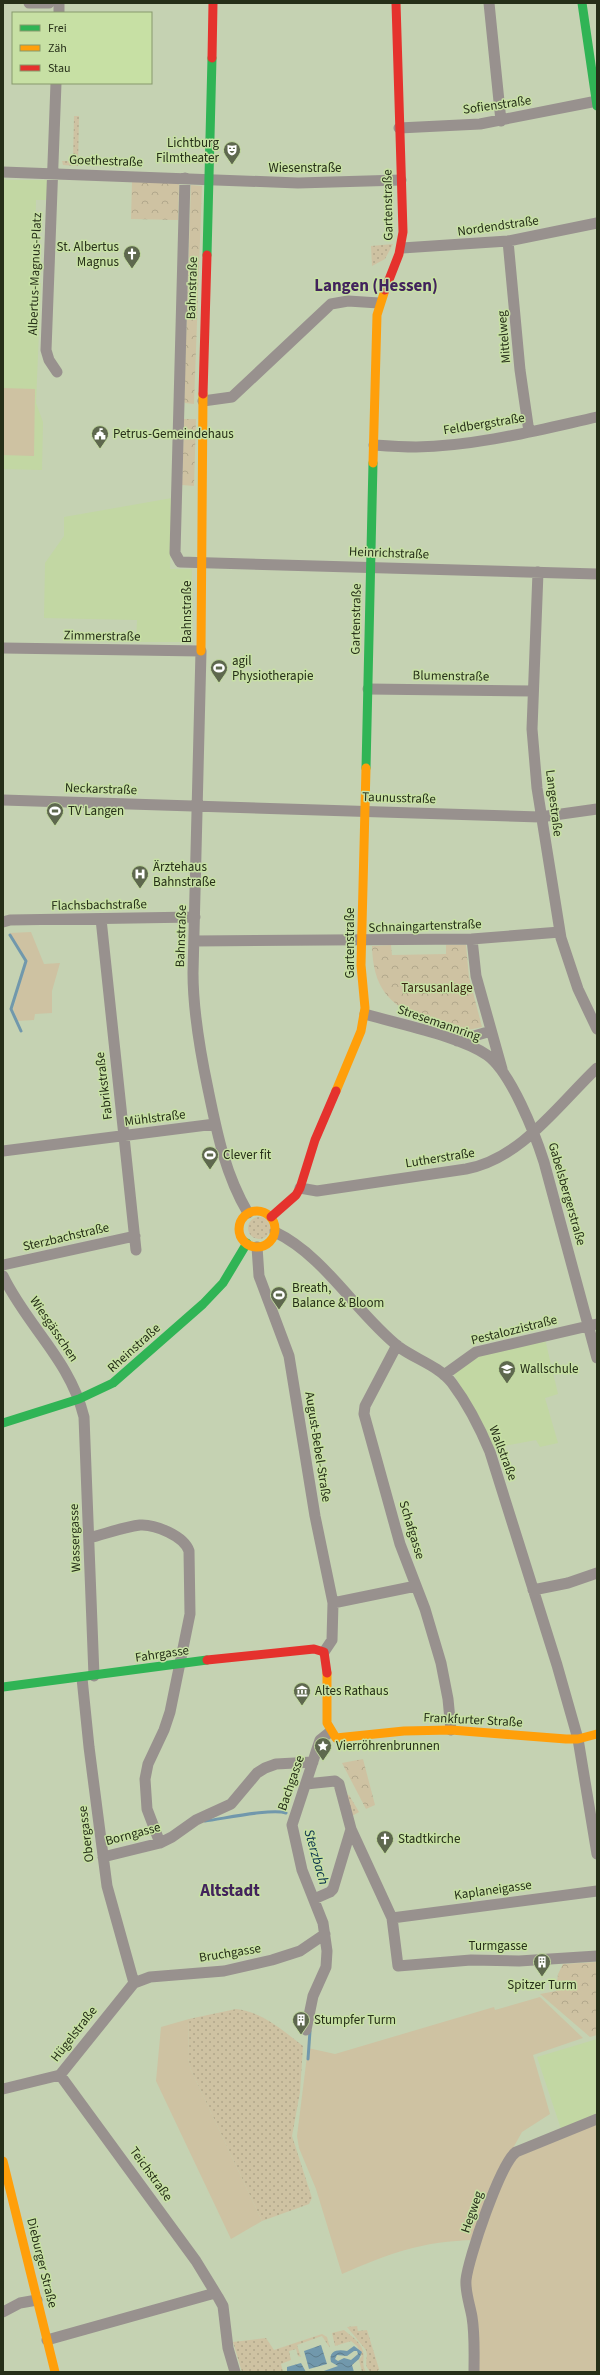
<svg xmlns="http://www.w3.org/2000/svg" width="600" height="2375" viewBox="0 0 600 2375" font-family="'Source Sans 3',sans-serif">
<defs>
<pattern id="grass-dots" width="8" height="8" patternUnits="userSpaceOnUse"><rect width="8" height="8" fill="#cec2a2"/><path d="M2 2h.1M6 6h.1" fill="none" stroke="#b1a78b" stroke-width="1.8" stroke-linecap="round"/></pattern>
<pattern id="park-crowns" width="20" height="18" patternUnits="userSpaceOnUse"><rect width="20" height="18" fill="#cec2a2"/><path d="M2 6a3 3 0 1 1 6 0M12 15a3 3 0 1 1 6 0" fill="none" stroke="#b1a78b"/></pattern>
<pattern id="water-waves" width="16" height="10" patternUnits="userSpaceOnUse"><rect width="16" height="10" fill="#7198ac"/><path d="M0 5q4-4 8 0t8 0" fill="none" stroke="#5d7c8b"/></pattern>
</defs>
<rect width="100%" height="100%" fill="#c5d2b2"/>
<!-- built -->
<path fill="#c2d7a3" d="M3,177L6,180H48L47,200H36L34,283H41L36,403L43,422L42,470L3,469Z
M172,498L170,569H192L190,642H136L137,620L44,618L45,563L64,536V517Z
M545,1339L558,1394L545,1398L558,1443L540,1447L536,1440L493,1448L454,1374L477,1354Z
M597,2039V2115L561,2129L537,2057Z"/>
<!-- grass -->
<path fill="url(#grass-dots)" d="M74,116H79L78,166L63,165L62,161H73Z
M393,244L385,259L372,266L371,246Z
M248 1228a11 11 0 1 1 22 0a11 11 0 1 1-22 0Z
M349,1795L359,1812L352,1816L346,1796Z
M236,2009C263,2012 282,2030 303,2046L300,2092L292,2136L312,2198L309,2204L262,2221L191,2070L188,2058L189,2019Z
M357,2326L358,2331L367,2330L379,2369L377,2372H371C362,2365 369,2359 366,2350L347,2327Z
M344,2330C350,2335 361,2342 363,2351C365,2358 361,2364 366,2372H362L359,2360L362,2356L357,2346L351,2341L335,2346L332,2333Z
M322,2334L327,2337L330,2348L322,2336L297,2345L301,2357L298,2356L296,2349L289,2351L291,2360L281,2364L283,2372H242L233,2342L266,2338L274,2350Z"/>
<!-- park -->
<path fill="url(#park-crowns)" d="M132,182L179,183L178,220L131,219Z
M191,185L202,186L194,404L185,403L184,401Z
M184,419H196L194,486L182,485Z
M391,945L392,955L446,954V945H466L469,977L482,1027C458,1033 455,1029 431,1021C391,1008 373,990 372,946Z
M363,1759L375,1805L366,1809L342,1763Z
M597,1962V2035L590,2037L540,1994L556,1991L558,1974L563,1964Z"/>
<!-- garden -->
<path fill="#cec2a2" d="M3,388L35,389L34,456L3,455Z
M31,932L44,964L60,963L52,991V1013L35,1014L34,1020L18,1021L13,1009L27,961L10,933Z
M540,1997L583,2038L533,2055L550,2114L522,2132L508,2157L475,2240C423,2241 390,2253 342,2274L316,2189L299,2148L297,2136L308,2048L335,2054L494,2007L495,2010Z
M189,2019L188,2058L191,2070L262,2221L231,2239L156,2081L161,2027Z
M597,2124V2372H479L469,2285L478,2247L502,2183L515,2158Z"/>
<!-- water -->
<path fill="url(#water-waves)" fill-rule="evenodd" d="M321,2345L327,2364L309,2369L304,2351Z
M354,2346L362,2352L359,2359L352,2365L354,2372H321L338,2366L331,2362C328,2350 339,2349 347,2351ZM354,2351H357L358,2354L351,2360L344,2358L338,2361L335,2359L337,2355L347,2356Z
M301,2363L306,2372H287V2367Z"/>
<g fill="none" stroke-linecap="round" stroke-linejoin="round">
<!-- stream -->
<path stroke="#7198ac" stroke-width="3" d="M10,935L26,961L11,1009L21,1031
M205,1821C222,1819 272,1808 286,1813
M308,2059L310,2031"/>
<!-- street -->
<path stroke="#98918e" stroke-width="11" d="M29,3H49
M489,3L501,121
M59,13V3
M56,83L46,350L49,360L57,372
M399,128L480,124L597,101
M3,172L298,183L401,180
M185,178L175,553L180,562L597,574
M508,241L520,370L529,432
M402,248L508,241L597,223
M203,401L232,397L331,304L348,301L379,303
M374,445C388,446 402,447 416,447C477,446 538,430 597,417
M538,572L532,729L537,788L561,938L578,989L597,1029
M3,648L201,651L193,973C193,1012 200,1051 208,1089C217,1133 225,1174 248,1213
M368,689L533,691
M3,800L540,817L597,809
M101,919L136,1250
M3,922L10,920L195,917
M472,939L476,976L502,1069
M194,941L472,939L560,932
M365,1014C398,1024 460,1036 487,1055C511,1072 535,1134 544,1162L597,1358
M457,1041L491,1031
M3,1151L215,1124
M300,1188L317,1191L466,1169C521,1159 558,1105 597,1068
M275,1232C325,1256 356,1313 399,1347C415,1359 439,1366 452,1383C467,1403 480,1428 490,1452L557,1665L578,1739L597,1854
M257,1247L259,1276L289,1356L315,1516L333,1603L332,1640L324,1652
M3,1265L135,1236
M3,1276C27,1326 70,1360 84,1417L94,1676
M397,1345L365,1406L364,1414L400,1544L425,1609L441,1663L448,1699L451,1730
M444,1375L476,1352L597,1324
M89,1538C105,1534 123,1527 140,1525C155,1524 184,1536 189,1551L190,1614L170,1712L164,1730L148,1764L145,1779L147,1809L160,1843
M533,1590L568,1583L597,1573
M333,1603L416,1586
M82,1678L89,1747L107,1886L134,1983
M306,1784L335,1781L339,1784L351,1829L392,1918L398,1966L471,1960L519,1961L597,1956
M103,1857L160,1843L172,1837L196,1820L231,1804L257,1773L265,1768L276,1764L313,1762
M314,1899L330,1892L333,1889L351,1829
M392,1918L597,1891
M306,2030L313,1996L326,1967L327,1951L323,1923L302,1870L292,1825L320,1740L330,1732
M60,2075L196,2261L218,2297L223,2306L228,2348L235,2372
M3,2089L60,2075L134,1983L150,1977L224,1971L272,1960L300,1951L325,1934
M3,2312L20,2303L37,2300
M47,2340L215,2293
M474,2372C474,2354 475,2335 472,2317C470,2305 465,2292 466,2280C468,2259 500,2164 516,2152L597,2119"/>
<!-- fast -->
<path stroke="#30b455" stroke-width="9" d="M582,3L597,106
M207,255L212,58
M366,768L373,463
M3,1423L79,1399L113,1383L203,1304L223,1283L247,1243
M3,1687L207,1660"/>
<!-- slow -->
<path stroke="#ff9f0a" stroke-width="9" d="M373,463L377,315L385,290
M201,651L203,394
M336,1091L361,1031L365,1008L361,965L366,768
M239 1229a18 18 0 1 1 36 0a18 18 0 1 1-36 0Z
M327,1673V1723L336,1738L404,1731L451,1730L566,1739H578L597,1734
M3,2161L55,2372"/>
<!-- jam -->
<path stroke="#e5322d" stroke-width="9" d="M212,58L213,3
M385,290L399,254L403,232L396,3
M203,394L207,255
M271,1217L296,1195L300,1188L315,1140L336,1091
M207,1660L314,1649L324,1652L327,1673"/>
</g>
<!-- icons -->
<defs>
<g id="theatre-pin" transform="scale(0.9)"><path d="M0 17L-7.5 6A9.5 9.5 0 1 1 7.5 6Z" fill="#5e684e" stroke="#c7e0a4"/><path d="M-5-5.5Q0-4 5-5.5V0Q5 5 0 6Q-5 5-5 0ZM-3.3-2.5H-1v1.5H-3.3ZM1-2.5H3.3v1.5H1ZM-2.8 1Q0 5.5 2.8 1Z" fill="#fff"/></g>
<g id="church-pin" transform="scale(0.9)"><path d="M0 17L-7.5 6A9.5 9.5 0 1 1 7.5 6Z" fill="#5e684e" stroke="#c7e0a4"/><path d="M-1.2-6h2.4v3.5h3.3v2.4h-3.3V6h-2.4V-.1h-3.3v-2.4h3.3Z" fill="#fff"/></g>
<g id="civic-pin" transform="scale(0.9)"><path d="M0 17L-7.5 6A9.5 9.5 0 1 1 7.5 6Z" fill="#5e684e" stroke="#c7e0a4"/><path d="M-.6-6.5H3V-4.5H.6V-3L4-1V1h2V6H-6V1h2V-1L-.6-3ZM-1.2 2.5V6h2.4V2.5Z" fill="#fff"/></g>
<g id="stadium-pin" transform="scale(0.9)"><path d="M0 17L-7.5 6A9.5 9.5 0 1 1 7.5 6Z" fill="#5e684e" stroke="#c7e0a4"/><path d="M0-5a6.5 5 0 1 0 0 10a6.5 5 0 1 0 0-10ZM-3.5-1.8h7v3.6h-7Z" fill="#fff"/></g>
<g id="hospital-pin" transform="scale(0.9)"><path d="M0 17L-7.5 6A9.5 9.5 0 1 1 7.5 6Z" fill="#5e684e" stroke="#c7e0a4"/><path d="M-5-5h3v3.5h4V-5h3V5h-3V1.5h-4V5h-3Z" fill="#fff"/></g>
<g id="school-pin" transform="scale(0.9)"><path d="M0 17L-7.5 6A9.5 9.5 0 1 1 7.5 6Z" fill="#5e684e" stroke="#c7e0a4"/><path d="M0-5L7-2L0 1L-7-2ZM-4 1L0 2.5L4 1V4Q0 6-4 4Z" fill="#fff"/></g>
<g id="museum-pin" transform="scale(0.9)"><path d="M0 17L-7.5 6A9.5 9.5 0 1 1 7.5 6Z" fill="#5e684e" stroke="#c7e0a4"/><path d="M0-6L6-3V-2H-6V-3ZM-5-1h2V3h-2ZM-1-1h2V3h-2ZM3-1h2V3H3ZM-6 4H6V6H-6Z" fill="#fff"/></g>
<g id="sight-pin" transform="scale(0.9)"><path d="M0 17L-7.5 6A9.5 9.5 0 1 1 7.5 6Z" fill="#5e684e" stroke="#c7e0a4"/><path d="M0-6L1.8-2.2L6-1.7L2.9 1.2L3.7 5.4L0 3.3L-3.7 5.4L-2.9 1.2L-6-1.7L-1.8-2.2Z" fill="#fff"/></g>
<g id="building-pin" transform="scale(0.9)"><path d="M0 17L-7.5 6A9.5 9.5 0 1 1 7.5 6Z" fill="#5e684e" stroke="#c7e0a4"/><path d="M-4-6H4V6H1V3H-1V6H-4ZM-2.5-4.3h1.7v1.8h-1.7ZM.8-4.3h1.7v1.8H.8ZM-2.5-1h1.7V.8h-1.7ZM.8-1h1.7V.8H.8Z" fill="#fff"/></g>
</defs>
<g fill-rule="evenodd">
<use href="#theatre-pin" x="232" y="150"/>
<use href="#church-pin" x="132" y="254"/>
<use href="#civic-pin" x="100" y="434"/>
<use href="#stadium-pin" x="219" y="668"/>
<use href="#stadium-pin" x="55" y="811"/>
<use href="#hospital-pin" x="140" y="874"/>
<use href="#stadium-pin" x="210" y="1155"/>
<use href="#stadium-pin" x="279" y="1295"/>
<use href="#school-pin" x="507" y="1369"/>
<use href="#museum-pin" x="302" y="1691"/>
<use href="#sight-pin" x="323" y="1746"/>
<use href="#church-pin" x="385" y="1839"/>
<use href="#building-pin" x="542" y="1962"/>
<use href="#building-pin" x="301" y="2020"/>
</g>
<g text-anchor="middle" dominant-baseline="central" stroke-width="3" stroke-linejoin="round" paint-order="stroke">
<!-- street labels -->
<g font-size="13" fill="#262f18" stroke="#c7e0a4">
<text transform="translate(497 105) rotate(-8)">Sofienstraße</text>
<text transform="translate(106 161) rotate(2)">Goethestraße</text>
<text x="305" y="168">Wiesenstraße</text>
<text transform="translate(388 205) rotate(-91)">Gartenstraße</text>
<text transform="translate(498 226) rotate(-8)">Nordendstraße</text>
<text transform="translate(35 274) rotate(-88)">Albertus-Magnus-Platz</text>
<text transform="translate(192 288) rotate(-88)">Bahnstraße</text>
<text transform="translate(504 337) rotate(-95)">Mittelweg</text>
<text transform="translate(484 424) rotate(-9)">Feldbergstraße</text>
<text transform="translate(389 553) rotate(2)">Heinrichstraße</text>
<text transform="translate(187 612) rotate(-90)">Bahnstraße</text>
<text transform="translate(356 619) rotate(-89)">Gartenstraße</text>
<text transform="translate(102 636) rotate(1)">Zimmerstraße</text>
<text transform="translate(451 676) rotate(1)">Blumenstraße</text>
<text transform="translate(101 789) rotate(2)">Neckarstraße</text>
<text transform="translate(399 798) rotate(2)">Taunusstraße</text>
<text transform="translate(554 803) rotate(83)">Langestraße</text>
<text transform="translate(99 905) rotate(-1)">Flachsbachstraße</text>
<text transform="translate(425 926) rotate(-2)">Schnaingartenstraße</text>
<text transform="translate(181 936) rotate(-88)">Bahnstraße</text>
<text transform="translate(350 943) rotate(-90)">Gartenstraße</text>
<text transform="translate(439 1023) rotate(19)">Stresemannring</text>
<text transform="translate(104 1086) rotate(-97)">Fabrikstraße</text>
<text transform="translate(155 1118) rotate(-7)">Mühlstraße</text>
<text transform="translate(440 1158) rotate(-9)">Lutherstraße</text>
<text transform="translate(567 1194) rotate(74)">Gabelsbergerstraße</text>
<text transform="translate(66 1237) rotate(-13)">Sterzbachstraße</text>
<text transform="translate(54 1329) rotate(56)">Wiesgässchen</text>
<text transform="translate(514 1330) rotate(-14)">Pestalozzistraße</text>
<text transform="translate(134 1348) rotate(-42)">Rheinstraße</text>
<text transform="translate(318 1447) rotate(81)">August-Bebel-Straße</text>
<text transform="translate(503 1453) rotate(69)">Wallstraße</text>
<text transform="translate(412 1530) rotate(73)">Schafgasse</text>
<text transform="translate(75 1538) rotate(-92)">Wassergasse</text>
<text transform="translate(162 1654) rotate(-8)">Fahrgasse</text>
<text transform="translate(473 1720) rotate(3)">Frankfurter Straße</text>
<text transform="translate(291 1783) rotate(-71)">Bachgasse</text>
<text transform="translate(86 1834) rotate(-97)">Obergasse</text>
<text transform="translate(133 1834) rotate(-15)">Borngasse</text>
<text transform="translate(493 1890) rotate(-8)">Kaplaneigasse</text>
<text x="498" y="1946">Turmgasse</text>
<text transform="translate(230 1953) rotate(-9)">Bruchgasse</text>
<text transform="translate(74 2034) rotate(-52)">Hügelstraße</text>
<text transform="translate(151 2174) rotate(54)">Teichstraße</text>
<text transform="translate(472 2212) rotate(-71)">Hegweg</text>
<text transform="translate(42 2263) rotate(76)">Dieburger Straße</text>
</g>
<!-- poi labels -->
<g font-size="13" fill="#262f18" stroke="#c7e0a4" text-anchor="start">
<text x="219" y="143" text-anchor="end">Lichtburg<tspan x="219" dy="15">Filmtheater</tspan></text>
<text x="119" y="247" text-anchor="end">St. Albertus<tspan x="119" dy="15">Magnus</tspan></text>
<text x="113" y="434">Petrus-Gemeindehaus</text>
<text x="232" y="661">agil<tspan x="232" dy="15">Physiotherapie</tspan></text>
<text x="68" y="811">TV Langen</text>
<text x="153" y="867">Ärztehaus<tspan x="153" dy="15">Bahnstraße</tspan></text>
<text x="223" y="1155">Clever fit</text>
<text x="292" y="1288">Breath,<tspan x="292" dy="15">Balance &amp; Bloom</tspan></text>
<text x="520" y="1369">Wallschule</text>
<text x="315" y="1691">Altes Rathaus</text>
<text x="336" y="1746">Vierröhrenbrunnen</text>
<text x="398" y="1839">Stadtkirche</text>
<text x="542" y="1985" text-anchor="middle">Spitzer Turm</text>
<text x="314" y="2020">Stumpfer Turm</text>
</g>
<!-- park labels -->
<g font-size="13" fill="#3a2610" stroke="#c7e0a4">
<text x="437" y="988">Tarsusanlage</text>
</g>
<!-- water labels -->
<g font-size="14" font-style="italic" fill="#072f4d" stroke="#c7e0a4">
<text transform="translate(316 1857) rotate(74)">Sterzbach</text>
</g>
<!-- district labels -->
<g font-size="17" font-weight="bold" fill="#42235c" stroke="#c7e0a4">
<text x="376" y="286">Langen (Hessen)</text>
<text x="230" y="1891">Altstadt</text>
</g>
</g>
<!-- border -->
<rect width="600" height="2375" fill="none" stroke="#262f18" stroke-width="8"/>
<!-- legend -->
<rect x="12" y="12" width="140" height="72" fill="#c7e0a4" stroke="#87996c"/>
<rect x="20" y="25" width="20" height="6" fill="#30b455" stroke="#87996c"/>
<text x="48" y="32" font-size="12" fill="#262f18">Frei</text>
<rect x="20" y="45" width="20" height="6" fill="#ff9f0a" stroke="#87996c"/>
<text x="48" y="52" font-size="12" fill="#262f18">Zäh</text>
<rect x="20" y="65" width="20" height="6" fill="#e5322d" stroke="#87996c"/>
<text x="48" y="72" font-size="12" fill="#262f18">Stau</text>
</svg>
